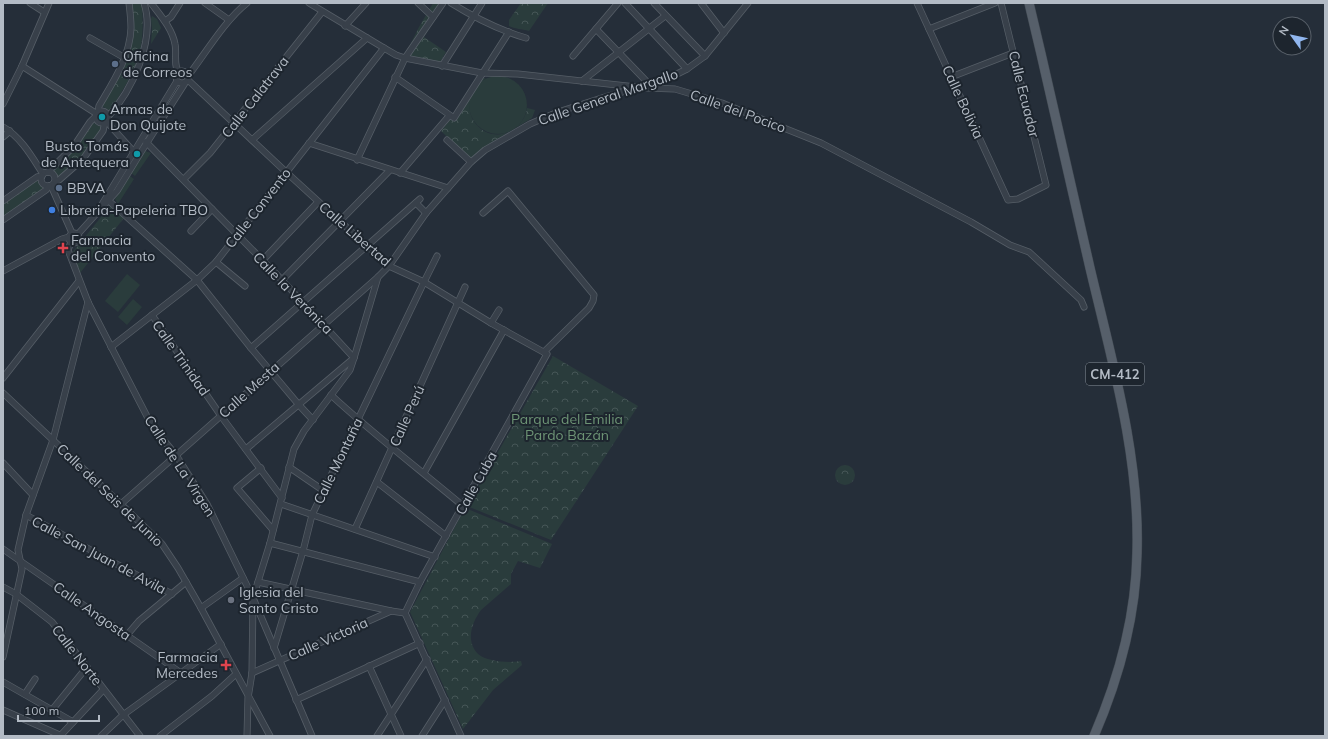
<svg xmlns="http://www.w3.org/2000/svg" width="1328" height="739" viewBox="0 0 1328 739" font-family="Mulish,sans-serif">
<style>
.green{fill:#2a3c3c}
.park{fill:url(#park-crowns)}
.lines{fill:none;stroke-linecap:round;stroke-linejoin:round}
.street-casing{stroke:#565e67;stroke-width:7}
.primary-casing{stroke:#414952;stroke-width:10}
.street{stroke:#38404a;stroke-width:5.5}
.primary{stroke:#565f6a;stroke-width:9}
.service-dot{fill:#5c6f8a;stroke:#1d252e;stroke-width:1.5}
.culture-dot{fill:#0f9aa8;stroke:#1d252e;stroke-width:1.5}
.shop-dot{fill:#3f7fe0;stroke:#1d252e;stroke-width:1.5}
.health-dot{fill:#e0444e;stroke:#1d252e;stroke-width:1.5}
.worship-dot{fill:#6b7280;stroke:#1d252e;stroke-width:1.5}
.labels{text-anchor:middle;stroke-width:4;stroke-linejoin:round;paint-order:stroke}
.shield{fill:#1d252e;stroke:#868e98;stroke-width:1}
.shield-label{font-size:13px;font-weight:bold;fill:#b3bbc5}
.poi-label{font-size:14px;fill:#b3bbc5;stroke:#1d252e;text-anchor:start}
.street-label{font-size:14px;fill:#b3bbc5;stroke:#1d252e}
.park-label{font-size:14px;fill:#6d9475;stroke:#1d252e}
</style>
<defs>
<pattern id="park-crowns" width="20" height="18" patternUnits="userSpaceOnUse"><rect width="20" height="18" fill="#2a3c3c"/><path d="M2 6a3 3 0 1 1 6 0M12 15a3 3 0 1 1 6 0" fill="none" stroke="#465657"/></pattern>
</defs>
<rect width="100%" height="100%" fill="#252e39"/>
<!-- green -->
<g class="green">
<circle cx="498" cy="105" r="29"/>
<path d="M145,151L151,153L135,176L131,173L143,153Z"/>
<path d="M130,176L134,179L118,204L115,199Z"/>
<path d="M127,274L140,285L118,312L105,301Z"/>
<path d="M133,299L142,307L127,325L118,317Z"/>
</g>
<!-- park -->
<g class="park">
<path d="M132,3H142C143,23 144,45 136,64C129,81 119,96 110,111L102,106C114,85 128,65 132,41C135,28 133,16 132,3Z"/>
<path d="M433,3H445L424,37L446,52L440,62L405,55L419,27Z"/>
<path d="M521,3H548L529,31C522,29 515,29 509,26V20Z"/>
<path d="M152,16L157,19L161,28L151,44L152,29L151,19Z"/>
<path d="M486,78C448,105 483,150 514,129C521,124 526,117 527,108L535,110L532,118L484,147L470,159L441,131L450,120L456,116L478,79Z"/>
<path d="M92,122L101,127L102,129L82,156L58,179L57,174L51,170Z"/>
<path d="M37,180L44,189L3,218V204Z"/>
<path d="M110,206L124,218L80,273L71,254Z"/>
<path d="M553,356L638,406L551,540L467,506Z"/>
<circle cx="845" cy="475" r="10"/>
<path d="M465,508L552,544L540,568L518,561L511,574V584L481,610C472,622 465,641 478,654C487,662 510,663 521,661L522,665L493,690L463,729L410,612Z"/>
</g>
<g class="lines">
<!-- street casing -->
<g class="street-casing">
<g id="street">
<path d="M30,3L44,12"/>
<path d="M151,3C160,15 172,28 175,44C177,52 173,66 179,72"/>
<path d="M205,3L229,20"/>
<path d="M309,3L384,48L396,55L405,58L482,73L518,74L636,87"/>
<path d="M418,3L433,17"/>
<path d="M451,3C475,18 499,30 526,38"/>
<path d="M625,3L687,69"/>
<path d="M654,3L705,56"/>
<path d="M701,3L724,33"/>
<path d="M917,3L1008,200L1018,199L1046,185L1001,3"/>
<path d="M165,21L171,17L180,3"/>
<path d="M345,26L366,3"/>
<path d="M596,29L650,85"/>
<path d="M929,29L995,3"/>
<path d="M90,38L125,58"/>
<path d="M573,56L618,3"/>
<path d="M22,66L97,114"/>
<path d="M442,66L482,3"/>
<circle cx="182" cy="77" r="6"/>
<path d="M188,76C205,54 225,20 247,3"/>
<path d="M395,77L454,118L509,32"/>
<path d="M951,77L1013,53"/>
<path d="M188,80L286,172L389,266L424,282L491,323L547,354L420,582L405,613"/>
<path d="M582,81L665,16"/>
<path d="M647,88L675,89L722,103L821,143L971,222L1010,245L1029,252L1081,300L1084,307"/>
<path d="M3,104L22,66L49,3"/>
<circle cx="102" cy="117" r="6"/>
<path d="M98,112L99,106C113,82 130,57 131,28C131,20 130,11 129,3"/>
<path d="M107,118C132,91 156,40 144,3"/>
<path d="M106,121L134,152"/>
<path d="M3,127C21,137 32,157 43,174"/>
<path d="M3,137L10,131"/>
<path d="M252,140L367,38"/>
<path d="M447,140L471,162"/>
<path d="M146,142L282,280L354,358L246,449"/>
<path d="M309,143L448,188"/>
<path d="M357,160L405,58L443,3"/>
<circle cx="48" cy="179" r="7"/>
<path d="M48,172L74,146L90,122L96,116"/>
<path d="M400,173L449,116"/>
<path d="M184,179L210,153L322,12"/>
<path d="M54,183L59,180L83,159L103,131L105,122"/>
<path d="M52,185V188L72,233"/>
<path d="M3,201L37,177L42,176"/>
<path d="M109,201L197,280L251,348L299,405L313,420"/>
<path d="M416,203L426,213"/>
<path d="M101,206L177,81"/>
<path d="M483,213L508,191L594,295L593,301L589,308L544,352"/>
<path d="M3,220L46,190L49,186"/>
<path d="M191,231L212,209"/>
<circle cx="74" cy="238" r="5"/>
<path d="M78,234L117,191L141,152L185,83"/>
<path d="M71,242L68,250L88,302L152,426L176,455L207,504L253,598L312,736"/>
<path d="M262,261L318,202"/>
<path d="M216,262L245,286"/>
<path d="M3,271L62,239L69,237"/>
<path d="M282,280L390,170"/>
<path d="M152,315L221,416L282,498"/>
<path d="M491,323L499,310"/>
<path d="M111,347L197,280L216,262L384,48"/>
<path d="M251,348L420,199"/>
<path d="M3,378L79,281"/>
<path d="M3,393L124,507L162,544L178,568L201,608L270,736"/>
<path d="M331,395C373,434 419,469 463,506"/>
<path d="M3,463L33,495"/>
<path d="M289,467L324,491"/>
<path d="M261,468L237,488L273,530"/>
<path d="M424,473L504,330"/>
<path d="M377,482L446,536"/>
<path d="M121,504L378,277"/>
<path d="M281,504L435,557"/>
<path d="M26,515L172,594"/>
<path d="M355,529L465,287"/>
<path d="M270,543L420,582"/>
<path d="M3,549L181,673"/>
<path d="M258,582L391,611"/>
<path d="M3,587L16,594L52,622L140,736"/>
<path d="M201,608L243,578"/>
<path d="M405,613L461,736"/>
<path d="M127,635L139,621L186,582"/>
<path d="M274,648L303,551L312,515L424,282L437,256"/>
<path d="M3,657L22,569L18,550L26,515L53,440L88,302"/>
<path d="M369,666L401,736"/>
<path d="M252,673L391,611L405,613"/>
<path d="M3,682L73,722"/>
<path d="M25,694L35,679"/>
<path d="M296,700L420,643"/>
<path d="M3,710L62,736"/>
<path d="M52,710L87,667"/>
<path d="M61,735L103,690"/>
<path d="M101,736L123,715L221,644"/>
<path d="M160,736L212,696L236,674"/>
<path d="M247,736L248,698L252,673L253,598L270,543L294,449L304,431L350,370L354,358L378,277L389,266L426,213L471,162L485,150L530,124L558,112L608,96L665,80L687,69L705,56L748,3"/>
<path d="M377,736L427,659"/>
<path d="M422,736L445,700"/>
</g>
</g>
<!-- primary casing -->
<g class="primary-casing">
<path id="primary" d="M1029,3C1050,91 1070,179 1090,268C1112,361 1140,457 1137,553C1136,617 1119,678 1094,736"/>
</g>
<!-- street -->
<use href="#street" class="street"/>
<!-- primary -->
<use href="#primary" class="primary"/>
</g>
<!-- markers -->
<g class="service-dot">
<circle cx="115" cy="64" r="4"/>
<circle cx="59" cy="188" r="4"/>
</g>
<g class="culture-dot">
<circle cx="102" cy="117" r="4"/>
<circle cx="137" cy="154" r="4"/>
</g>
<circle class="shop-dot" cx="52" cy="210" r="4"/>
<g class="health-dot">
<path d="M61 242h4v4h4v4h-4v4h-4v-4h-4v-4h4z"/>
<path d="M224 659h4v4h4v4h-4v4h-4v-4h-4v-4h4z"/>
</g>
<circle class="worship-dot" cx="231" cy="600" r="4"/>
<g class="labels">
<!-- shield labels -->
<rect class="shield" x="1086" y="363" width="58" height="22" rx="3"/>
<g class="shield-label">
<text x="1115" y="379">CM-412</text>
</g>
<!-- poi labels -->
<g class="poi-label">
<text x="123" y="61">Oficina<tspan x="123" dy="16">de Correos</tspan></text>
<text x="110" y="114">Armas de<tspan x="110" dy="16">Don Quijote</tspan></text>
<text x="129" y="151" text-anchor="end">Busto Tomás<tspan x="129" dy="16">de Antequera</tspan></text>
<text x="67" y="193">BBVA</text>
<text x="60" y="215">Libreria-Papeleria TBO</text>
<text x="71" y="245">Farmacia<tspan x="71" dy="16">del Convento</tspan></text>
<text x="239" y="597">Iglesia del<tspan x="239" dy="16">Santo Cristo</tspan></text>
<text x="218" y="662" text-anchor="end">Farmacia<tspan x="218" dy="16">Mercedes</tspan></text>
</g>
<!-- street labels -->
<g class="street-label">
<text transform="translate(1024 94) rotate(76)" y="5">Calle Ecuador</text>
<text transform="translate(255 97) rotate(-52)" y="5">Calle Calatrava</text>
<text transform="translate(608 97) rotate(-19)" y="5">Calle General Margallo</text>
<text transform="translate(963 102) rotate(65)" y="5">Calle Bolivia</text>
<text transform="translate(738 111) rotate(20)" y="5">Calle del Pocico</text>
<text transform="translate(258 208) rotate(-52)" y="5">Calle Convento</text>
<text transform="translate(355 234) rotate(41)" y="5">Calle Libertad</text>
<text transform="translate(293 293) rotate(46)" y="5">Calle la Verónica</text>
<text transform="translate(181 358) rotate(55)" y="5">Calle Trinidad</text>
<text transform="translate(249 390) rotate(-42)" y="5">Calle Mesta</text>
<text transform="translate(407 416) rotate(-66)" y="5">Calle Perú</text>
<text transform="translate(338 461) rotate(-64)" y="5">Calle Montaña</text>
<text transform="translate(180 466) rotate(57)" y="5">Calle de La Virgen</text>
<text transform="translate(476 483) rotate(-61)" y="5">Calle Cuba</text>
<text transform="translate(110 495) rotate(44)" y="5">Calle del Seis de Junio</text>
<text transform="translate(99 555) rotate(28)" y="5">Calle San Juan de Avila</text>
<text transform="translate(92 611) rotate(35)" y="5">Calle Angosta</text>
<text transform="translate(328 639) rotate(-24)" y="5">Calle Victoria</text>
<text transform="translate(77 655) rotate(52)" y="5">Calle Norte</text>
</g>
<!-- park labels -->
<g class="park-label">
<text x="567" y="424">Parque del Emilia<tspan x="567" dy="16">Pardo Bazán</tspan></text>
</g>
</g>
<!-- border -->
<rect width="1328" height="739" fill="none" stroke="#b3bbc5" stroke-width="8"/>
<!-- north arrow -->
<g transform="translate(1292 36) rotate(303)"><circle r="19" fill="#1d252e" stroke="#59616a"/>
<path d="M0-3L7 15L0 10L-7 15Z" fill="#90b6ee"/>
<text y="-6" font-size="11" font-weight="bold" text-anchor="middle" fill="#b3bbc5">N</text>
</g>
<!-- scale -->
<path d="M18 715v6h81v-6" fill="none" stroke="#b3bbc5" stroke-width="2"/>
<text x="24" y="715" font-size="12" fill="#b3bbc5" stroke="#1d252e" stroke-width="3" paint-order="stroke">100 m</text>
</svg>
